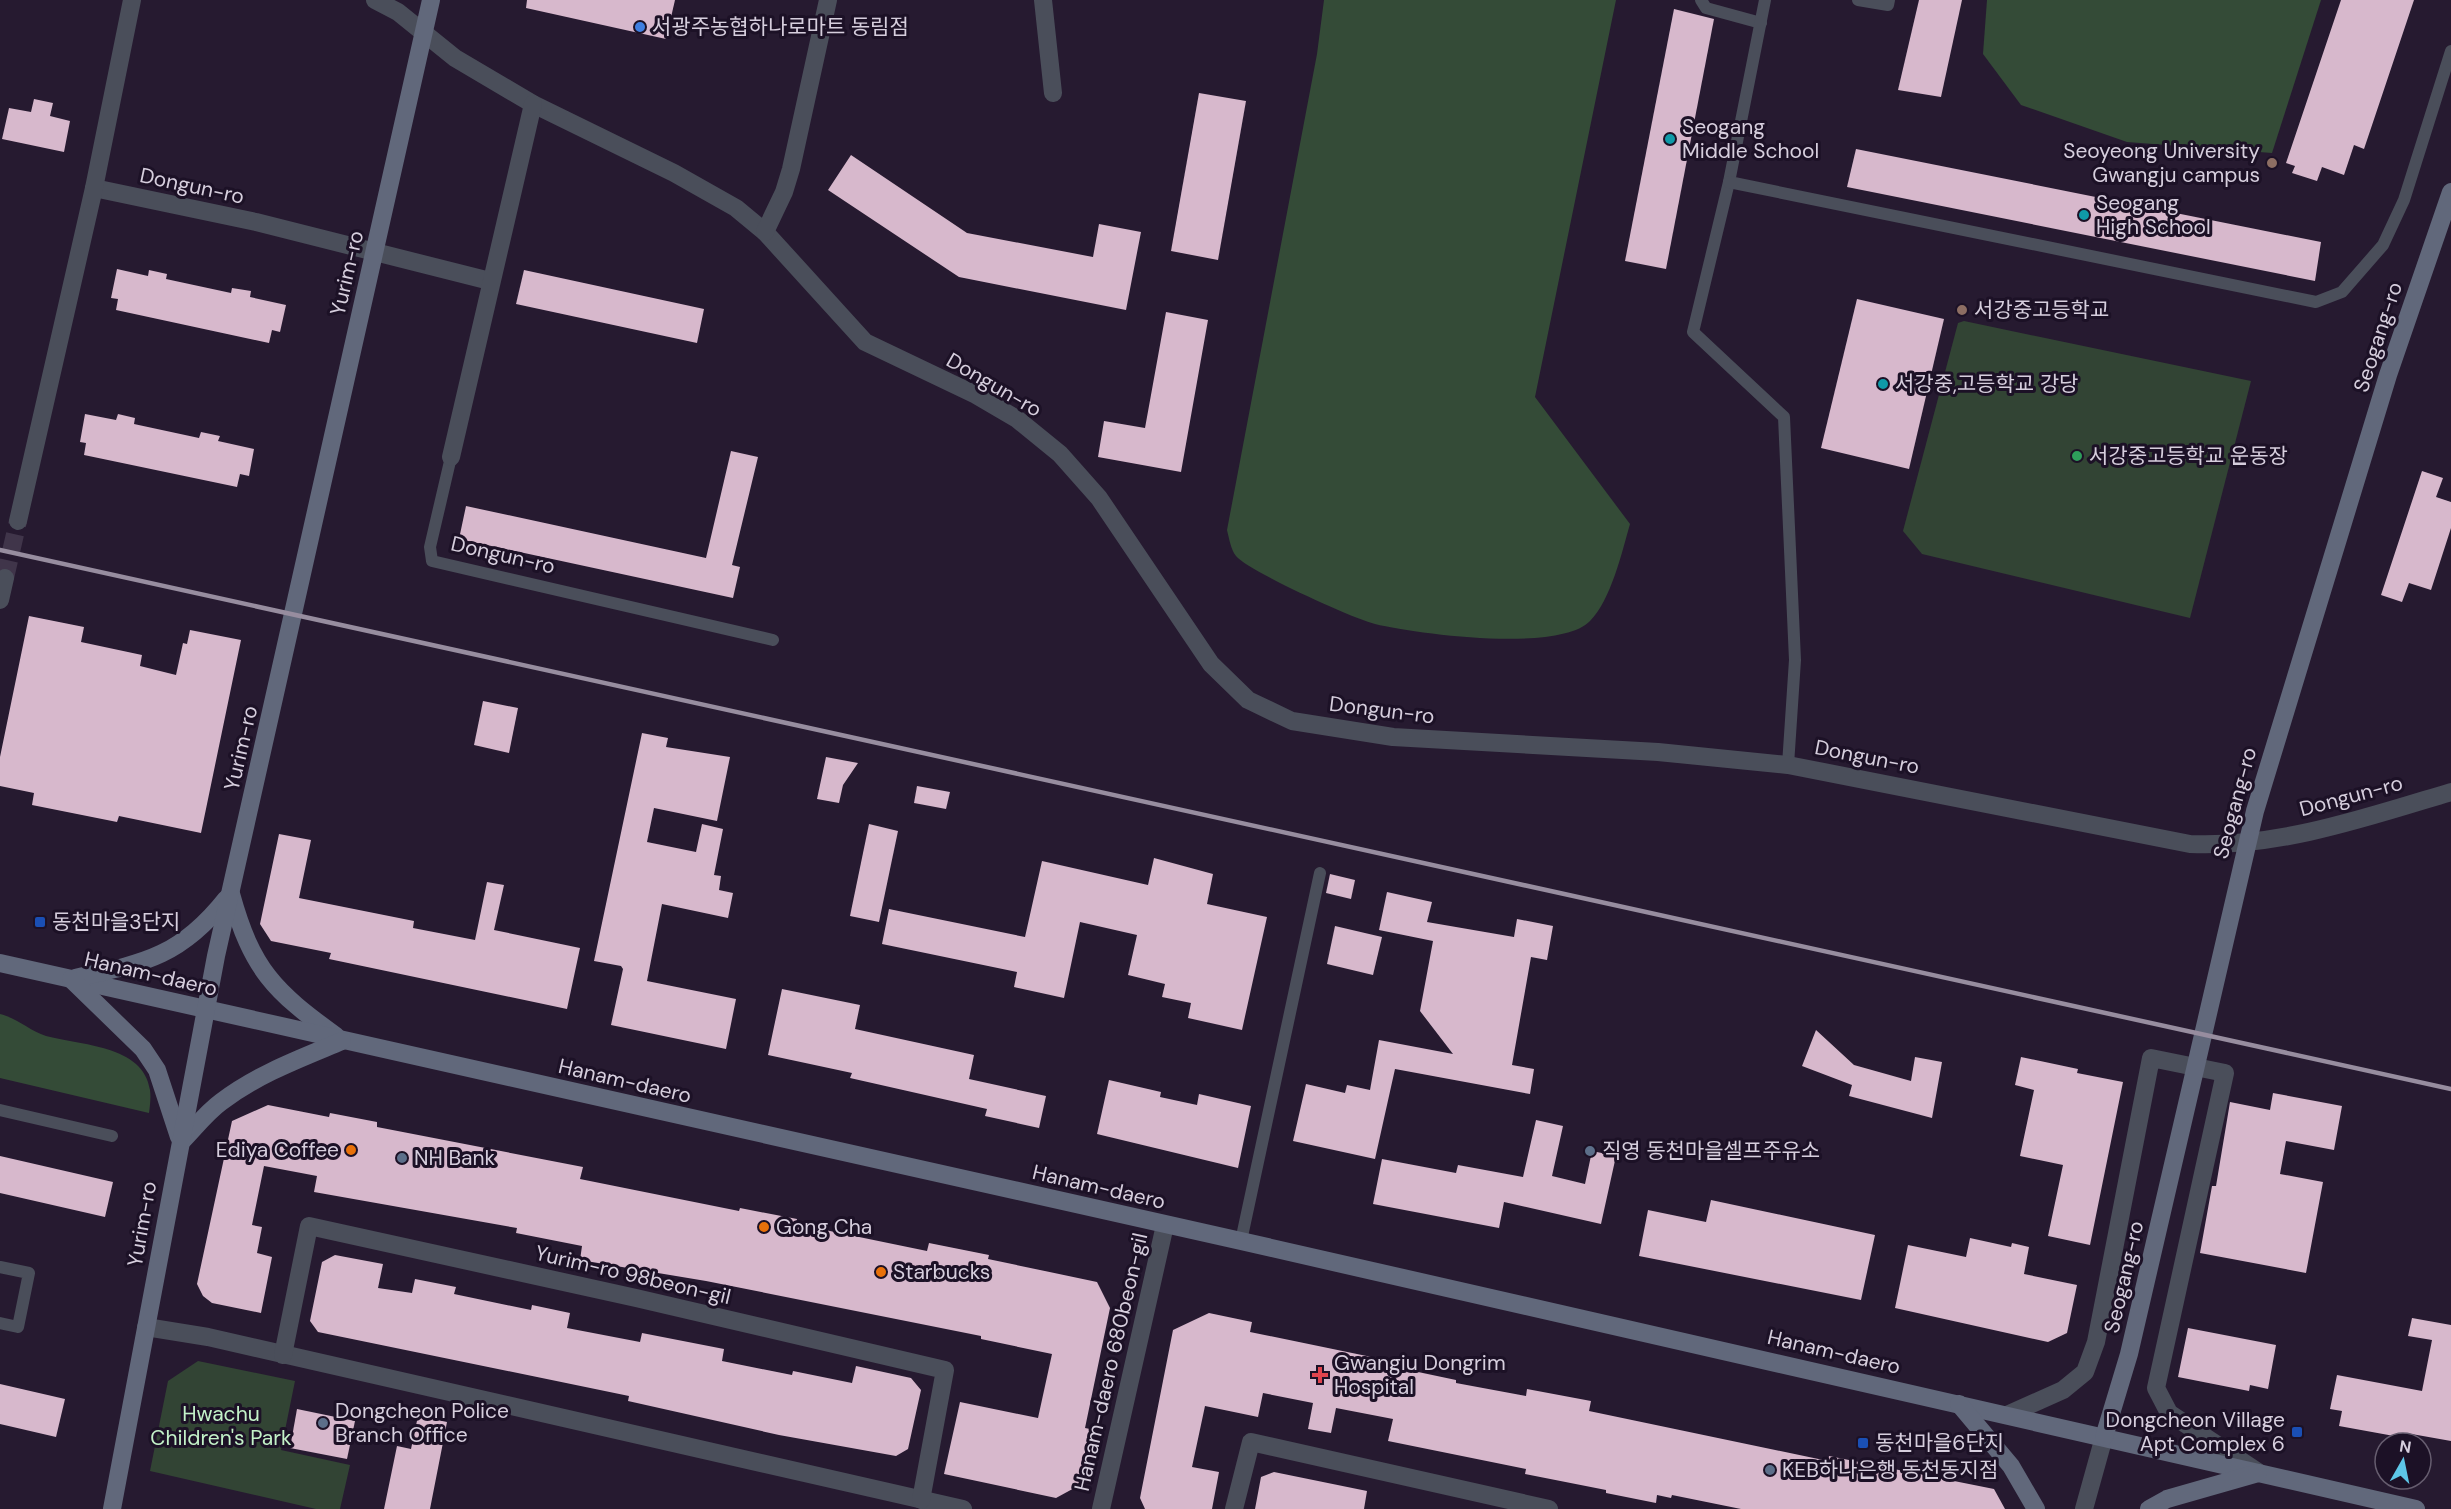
<svg xmlns="http://www.w3.org/2000/svg" width="2451" height="1509" viewBox="0 0 2451 1509" font-family="'DM Sans','Noto Sans KR',sans-serif">
<style>
.green{fill:#324434}
.forest{fill:#344b37}
.building{fill:#d7b8cc}
.lines{fill:none;stroke-linecap:round;stroke-linejoin:round}
.street-tunnel{stroke:#40354a;stroke-width:18;stroke-dasharray:18 9;stroke-linecap:butt}
.lane{stroke:#4a4e5a;stroke-width:12}
.street{stroke:#4a4e5a;stroke-width:18}
.secondary{stroke:#61687b;stroke-width:18}
.rail{stroke:#978d9f;stroke-width:4.5}
.shop-dot{fill:#3f7fe0;stroke:#1c1126;stroke-width:2}
.culture-dot{fill:#0f9aa8;stroke:#1c1126;stroke-width:2}
.education-dot{fill:#8d6e63;stroke:#1c1126;stroke-width:2}
.leisure-dot{fill:#2e9e5b;stroke:#1c1126;stroke-width:2}
.transit-dot{fill:#1a4fb4;stroke:#1c1126;stroke-width:2}
.food-dot{fill:#e8710a;stroke:#1c1126;stroke-width:2}
.service-dot{fill:#5c6f8a;stroke:#1c1126;stroke-width:2}
.health-dot{fill:#e0444e;stroke:#1c1126;stroke-width:2}
.labels{text-anchor:middle;stroke-width:6;stroke-linejoin:round;paint-order:stroke}
.poi-label{font-size:21px;fill:#d6cedd;stroke:#1c1126;text-anchor:start}
.street-label{font-size:21px;fill:#d6cedd;stroke:#1c1126}
.park-label{font-size:21px;fill:#c3f2c8;stroke:#1c1126}
</style>
<rect width="100%" height="100%" fill="#261a30"/>
<!-- green -->
<g class="green">
<path d="M1964,321L2251,381L2190,618L1922,554L1903,531L1958,323Z"/>
<path d="M198,1361L295,1381L281,1450L350,1465L340,1509H316L150,1471L168,1381Z"/>
</g>
<!-- forest -->
<g class="forest">
<path d="M1324,0H1616L1535,397L1630,524C1622,552 1611,600 1590,621C1559,653 1417,634 1375,624C1354,619 1248,571 1236,556C1231,550 1229,538 1227,530L1317,54Z"/>
<path d="M1987,0H2321L2272,153L2127,142L2021,105L1983,54Z"/>
<path d="M0,1014C17,1018 30,1031 46,1036C79,1045 144,1045 150,1090C151,1097 150,1106 149,1113L0,1078Z"/>
</g>
<!-- building -->
<g class="building">
<path d="M527,0H675L666,39L526,8Z"/>
<path d="M1919,0H1962L1941,97L1898,90Z"/>
<path d="M2341,0H2414L2364,149L2354,145L2344,175L2322,167L2317,181L2292,173L2295,166L2286,163Z"/>
<path d="M1674,9L1714,19L1666,269L1625,261Z"/>
<path d="M1199,93L1246,101L1218,260L1171,251Z"/>
<path d="M34,99L53,103L50,116L70,121L64,152L2,139L9,108L31,112Z"/>
<path d="M1856,149L2321,242L2315,281L1847,187Z"/>
<path d="M851,155L967,233L1093,257L1099,224L1141,232L1126,310L959,277L828,190Z"/>
<path d="M117,269L148,276L149,270L167,274L166,279L231,293L232,288L251,291L250,297L286,305L280,332L272,330L269,343L116,310L118,299L111,298Z"/>
<path d="M524,270L704,309L697,343L516,304Z"/>
<path d="M1857,299L1944,319L1909,469L1821,448Z"/>
<path d="M1166,312L1208,320L1181,472L1098,457L1104,421L1145,428Z"/>
<path d="M85,414L116,420L118,414L135,418L134,424L199,438L201,432L220,436L218,441L254,449L249,476L240,474L237,487L84,455L86,443L80,442Z"/>
<path d="M731,451L758,457L732,565L740,567L733,598L459,539L466,506L706,558Z"/>
<path d="M2422,471L2443,478L2436,497L2451,502V528L2431,590L2409,583L2402,602L2381,595Z"/>
<path d="M29,616L84,627L81,642L142,655L140,666L176,675L183,643L187,644L190,630L241,640L201,833L119,816L117,822L32,805L34,793L0,786V757Z"/>
<path d="M483,701L518,708L509,753L474,745Z"/>
<path d="M642,733L668,738L666,747L730,757L717,821L654,808L647,842L696,852L702,824L723,829L714,875L721,876L719,890L733,893L728,918L662,904L647,981L736,999L726,1049L611,1025L623,969L621,966L594,961Z"/>
<path d="M826,757L858,763L843,785L839,803L817,799Z"/>
<path d="M917,786L950,792L946,809L914,803Z"/>
<path d="M869,824L898,831L879,922L850,916Z"/>
<path d="M279,834L311,840L299,898L414,921L413,928L475,940L487,882L504,885L494,930L580,948L567,1009L329,959L331,953L271,941L260,924Z"/>
<path d="M1154,858L1213,874L1207,904L1267,917L1242,1030L1188,1018L1191,1003L1162,997L1165,984L1128,975L1137,935L1080,922L1064,998L1014,987L1017,972L882,944L889,909L1025,937L1042,861L1148,885Z"/>
<path d="M1330,874L1355,880L1351,899L1326,893Z"/>
<path d="M1387,892L1432,902L1427,922L1514,937L1517,919L1553,926L1547,960L1531,957L1512,1065L1534,1069L1530,1094L1395,1069L1375,1159L1293,1141L1306,1084L1345,1093L1347,1085L1370,1090L1379,1040L1453,1054L1420,1011L1433,941L1379,930Z"/>
<path d="M1335,926L1382,937L1373,975L1327,964Z"/>
<path d="M782,989L860,1005L855,1029L974,1055L969,1079L1046,1096L1039,1128L985,1116L987,1109L850,1078L852,1073L768,1055Z"/>
<path d="M1816,1030L1854,1065L1911,1081L1915,1057L1942,1062L1932,1118L1849,1096L1852,1085L1802,1066Z"/>
<path d="M2021,1057L2078,1069L2077,1073L2123,1082L2090,1245L2048,1236L2063,1165L2020,1156L2034,1090L2015,1085Z"/>
<path d="M1109,1080L1161,1092L1160,1097L1197,1105L1199,1094L1251,1106L1238,1168L1097,1134Z"/>
<path d="M2273,1093L2342,1106L2334,1150L2286,1141L2280,1174L2323,1182L2306,1273L2200,1253L2212,1186H2216L2230,1102L2270,1110Z"/>
<path d="M268,1105L329,1117L330,1113L377,1122V1127L583,1167L580,1179L739,1211L740,1208L797,1219L796,1224L927,1251L929,1243L989,1255L988,1259L1097,1282L1110,1308L1085,1428L1090,1429L1078,1486L1056,1498L944,1474L960,1402L1038,1418L1052,1354L981,1339V1336L706,1281L580,1260L582,1246L516,1233L517,1228L314,1192L317,1176L264,1166L252,1225L262,1227L257,1253L272,1257L261,1313L212,1303L203,1296L197,1284L232,1121Z"/>
<path d="M1536,1120L1563,1126L1552,1176L1585,1184L1592,1151L1616,1156L1601,1224L1504,1202L1499,1228L1373,1204L1382,1159L1456,1173L1458,1165L1523,1177Z"/>
<path d="M0,1156L113,1182L105,1217L0,1193Z"/>
<path d="M1711,1200L1875,1235L1861,1300L1639,1256L1648,1210L1706,1222Z"/>
<path d="M1970,1238L2011,1247L2012,1243L2029,1247L2024,1274L2077,1285L2067,1333L2048,1342L1895,1308L1908,1245L1966,1257Z"/>
<path d="M335,1255L383,1264L378,1288L412,1293L415,1279L456,1287L454,1294L531,1310L532,1305L570,1313L567,1328L640,1342L642,1333L724,1349L722,1361L792,1375L793,1371L852,1383L856,1366L911,1378L921,1390L908,1449L896,1456L779,1435L628,1401L629,1396L318,1332L310,1321L322,1262Z"/>
<path d="M1209,1313L1252,1322L1250,1332L1386,1360L1385,1365L1456,1380V1383L1526,1396L1527,1389L1591,1401L1589,1411L1828,1461L1829,1456L1994,1489L2005,1509H1741L1672,1495L1671,1498L1657,1495L1656,1503L1606,1493V1490L1525,1474L1526,1469L1388,1441L1393,1419L1336,1408L1331,1433L1308,1429L1313,1403L1263,1393L1258,1417L1205,1406L1192,1467L1219,1472L1212,1509H1145L1140,1498L1173,1330Z"/>
<path d="M2412,1318L2451,1325V1441L2406,1433L2405,1438L2339,1426L2342,1411L2330,1409L2337,1375L2422,1391L2432,1340L2408,1336Z"/>
<path d="M2188,1328L2276,1345L2268,1389L2250,1385L2249,1391L2178,1377Z"/>
<path d="M0,1384L65,1399L56,1437L0,1424Z"/>
<path d="M297,1409L355,1421L347,1459L290,1448Z"/>
<path d="M418,1416L447,1422L430,1509H384L397,1446L411,1449Z"/>
<path d="M1274,1472L1367,1491L1364,1509H1255L1261,1477Z"/>
</g>
<g class="lines">
<!-- street-tunnel -->
<path class="street-tunnel" d="M5,578L18,521"/>
<!-- lane -->
<g class="lane">
<path d="M1701,0L1706,8L1761,23"/>
<path d="M1765,0L1729,182L1693,332L1784,417L1795,660L1788,765"/>
<path d="M1858,0L1888,5L1889,0"/>
<path d="M1729,182L2316,302L2342,292L2383,245L2404,200L2451,51"/>
<path d="M451,457L430,547L432,561L773,640"/>
<path d="M0,1110L112,1136"/>
<path d="M1241,1241L1320,873"/>
<path d="M0,1267L29,1273L18,1327L0,1323"/>
</g>
<!-- street -->
<g class="street">
<path d="M375,0L398,12L455,58L533,104L674,173L736,208L765,232L865,342L976,395L1017,419L1060,454L1099,498L1211,664L1248,700L1292,721L1393,737L1658,752L1788,765L2190,844C2278,848 2368,817 2451,792"/>
<path d="M1043,0L1053,93"/>
<path d="M94,188L256,222L490,281"/>
<path d="M765,232L784,192L791,169L828,0"/>
<path d="M451,457L533,104"/>
<path d="M18,521L94,188L132,0"/>
<path d="M0,600L5,578"/>
<path d="M146,1327L208,1337L963,1509"/>
<path d="M283,1355L309,1226L636,1298L945,1370L921,1500"/>
<path d="M2007,1415L2063,1390L2085,1372L2096,1342L2151,1058L2225,1073L2156,1388L2169,1413L2258,1472"/>
<path d="M1101,1509L1165,1225"/>
<path d="M1234,1509L1251,1442L1549,1509"/>
<path d="M2084,1509L2104,1437"/>
</g>
<!-- secondary -->
<g class="secondary">
<path d="M231,894C252,970 274,991 336,1036"/>
<path d="M0,963L1241,1241L2416,1509"/>
<path d="M75,978C144,963 180,957 226,899"/>
<path d="M71,979L143,1049L157,1070L179,1137"/>
<path d="M181,1142C194,1129 206,1113 221,1102C258,1074 299,1059 342,1041"/>
<path d="M1959,1404L2011,1466L2036,1509"/>
<path d="M2104,1437L2129,1354L2255,811L2388,375L2451,192"/>
<path d="M112,1509L216,956L431,0"/>
<path d="M2149,1509L2167,1499L2258,1473"/>
</g>
<!-- rail -->
<path class="rail" d="M0,550L2451,1089"/>
</g>
<!-- markers -->
<circle class="shop-dot" cx="640" cy="27" r="6"/>
<g class="culture-dot">
<circle cx="1670" cy="139" r="6"/>
<circle cx="2084" cy="215" r="6"/>
<circle cx="1883" cy="384" r="6"/>
</g>
<g class="education-dot">
<circle cx="2272" cy="163" r="6"/>
<circle cx="1962" cy="310" r="6"/>
</g>
<circle class="leisure-dot" cx="2077" cy="456" r="6"/>
<g class="transit-dot">
<rect x="34" y="916" width="12" height="12" rx="3"/>
<rect x="2291" y="1426" width="12" height="12" rx="3"/>
<rect x="1857" y="1437" width="12" height="12" rx="3"/>
</g>
<g class="food-dot">
<circle cx="351" cy="1150" r="6"/>
<circle cx="764" cy="1227" r="6"/>
<circle cx="881" cy="1272" r="6"/>
</g>
<g class="service-dot">
<circle cx="1590" cy="1151" r="6"/>
<circle cx="402" cy="1158" r="6"/>
<circle cx="323" cy="1423" r="6"/>
<circle cx="1770" cy="1470" r="6"/>
</g>
<path class="health-dot" d="M1317 1366h6v6h6v6h-6v6h-6v-6h-6v-6h6z"/>
<g class="labels">
<!-- poi labels -->
<g class="poi-label">
<text x="652" y="34">서광주농협하나로마트 동림점</text>
<text x="1682" y="134">Seogang<tspan x="1682" dy="24">Middle School</tspan></text>
<text x="2260" y="158" text-anchor="end">Seoyeong University<tspan x="2260" dy="24">Gwangju campus</tspan></text>
<text x="2096" y="210">Seogang<tspan x="2096" dy="24">High School</tspan></text>
<text x="1974" y="317">서강중고등학교</text>
<text x="1895" y="391">서강중,고등학교 강당</text>
<text x="2089" y="463">서강중고등학교 운동장</text>
<text x="52" y="929">동천마을3단지</text>
<text x="339" y="1157" text-anchor="end">Ediya Coffee</text>
<text x="1602" y="1158">직영 동천마을셀프주유소</text>
<text x="414" y="1165">NH Bank</text>
<text x="776" y="1234">Gong Cha</text>
<text x="893" y="1279">Starbucks</text>
<text x="1334" y="1370">Gwangiu Dongrim<tspan x="1334" dy="24">Hospital</tspan></text>
<text x="335" y="1418">Dongcheon Police<tspan x="335" dy="24">Branch Office</tspan></text>
<text x="2285" y="1427" text-anchor="end">Dongcheon Village<tspan x="2285" dy="24">Apt Complex 6</tspan></text>
<text x="1875" y="1450">동천마을6단지</text>
<text x="1782" y="1477">KEB하나은행 동천동지점</text>
</g>
<!-- street labels -->
<g class="street-label">
<text transform="translate(192 186) rotate(12)" y="7">Dongun-ro</text>
<text transform="translate(347 273) rotate(-77)" y="7">Yurim-ro</text>
<text transform="translate(2378 337) rotate(-72)" y="7">Seogang-ro</text>
<text transform="translate(994 385) rotate(30)" y="7">Dongun-ro</text>
<text transform="translate(503 555) rotate(13)" y="7">Dongun-ro</text>
<text transform="translate(1382 710) rotate(7)" y="7">Dongun-ro</text>
<text transform="translate(241 748) rotate(-77)" y="7">Yurim-ro</text>
<text transform="translate(1867 757) rotate(11)" y="7">Dongun-ro</text>
<text transform="translate(2351 796) rotate(-15)" y="7">Dongun-ro</text>
<text transform="translate(2235 803) rotate(-75)" y="7">Seogang-ro</text>
<text transform="translate(151 974) rotate(13)" y="7">Hanam-daero</text>
<text transform="translate(625 1081) rotate(13)" y="7">Hanam-daero</text>
<text transform="translate(1099 1187) rotate(13)" y="7">Hanam-daero</text>
<text transform="translate(142 1224) rotate(-80)" y="7">Yurim-ro</text>
<text transform="translate(633 1275) rotate(13)" y="7">Yurim-ro 98beon-gil</text>
<text transform="translate(2124 1277) rotate(-77)" y="7">Seogang-ro</text>
<text transform="translate(1834 1352) rotate(13)" y="7">Hanam-daero</text>
<text transform="translate(1111 1362) rotate(-77)" y="7">Hanam-daero 680beon-gil</text>
</g>
<!-- park labels -->
<g class="park-label">
<text x="221" y="1421">Hwachu<tspan x="221" dy="24">Children's Park</tspan></text>
</g>
</g>
<!-- north arrow -->
<g transform="translate(2403 1461) rotate(9)"><circle r="28" fill="#1c1126" stroke="#665d6f" stroke-width="1.5"/>
<path d="M0-4.5L10 22L0 15L-10 22Z" fill="#5dc7e8"/>
<text y="-9" font-size="16" font-weight="bold" text-anchor="middle" fill="#d6cedd">N</text>
</g>
</svg>
